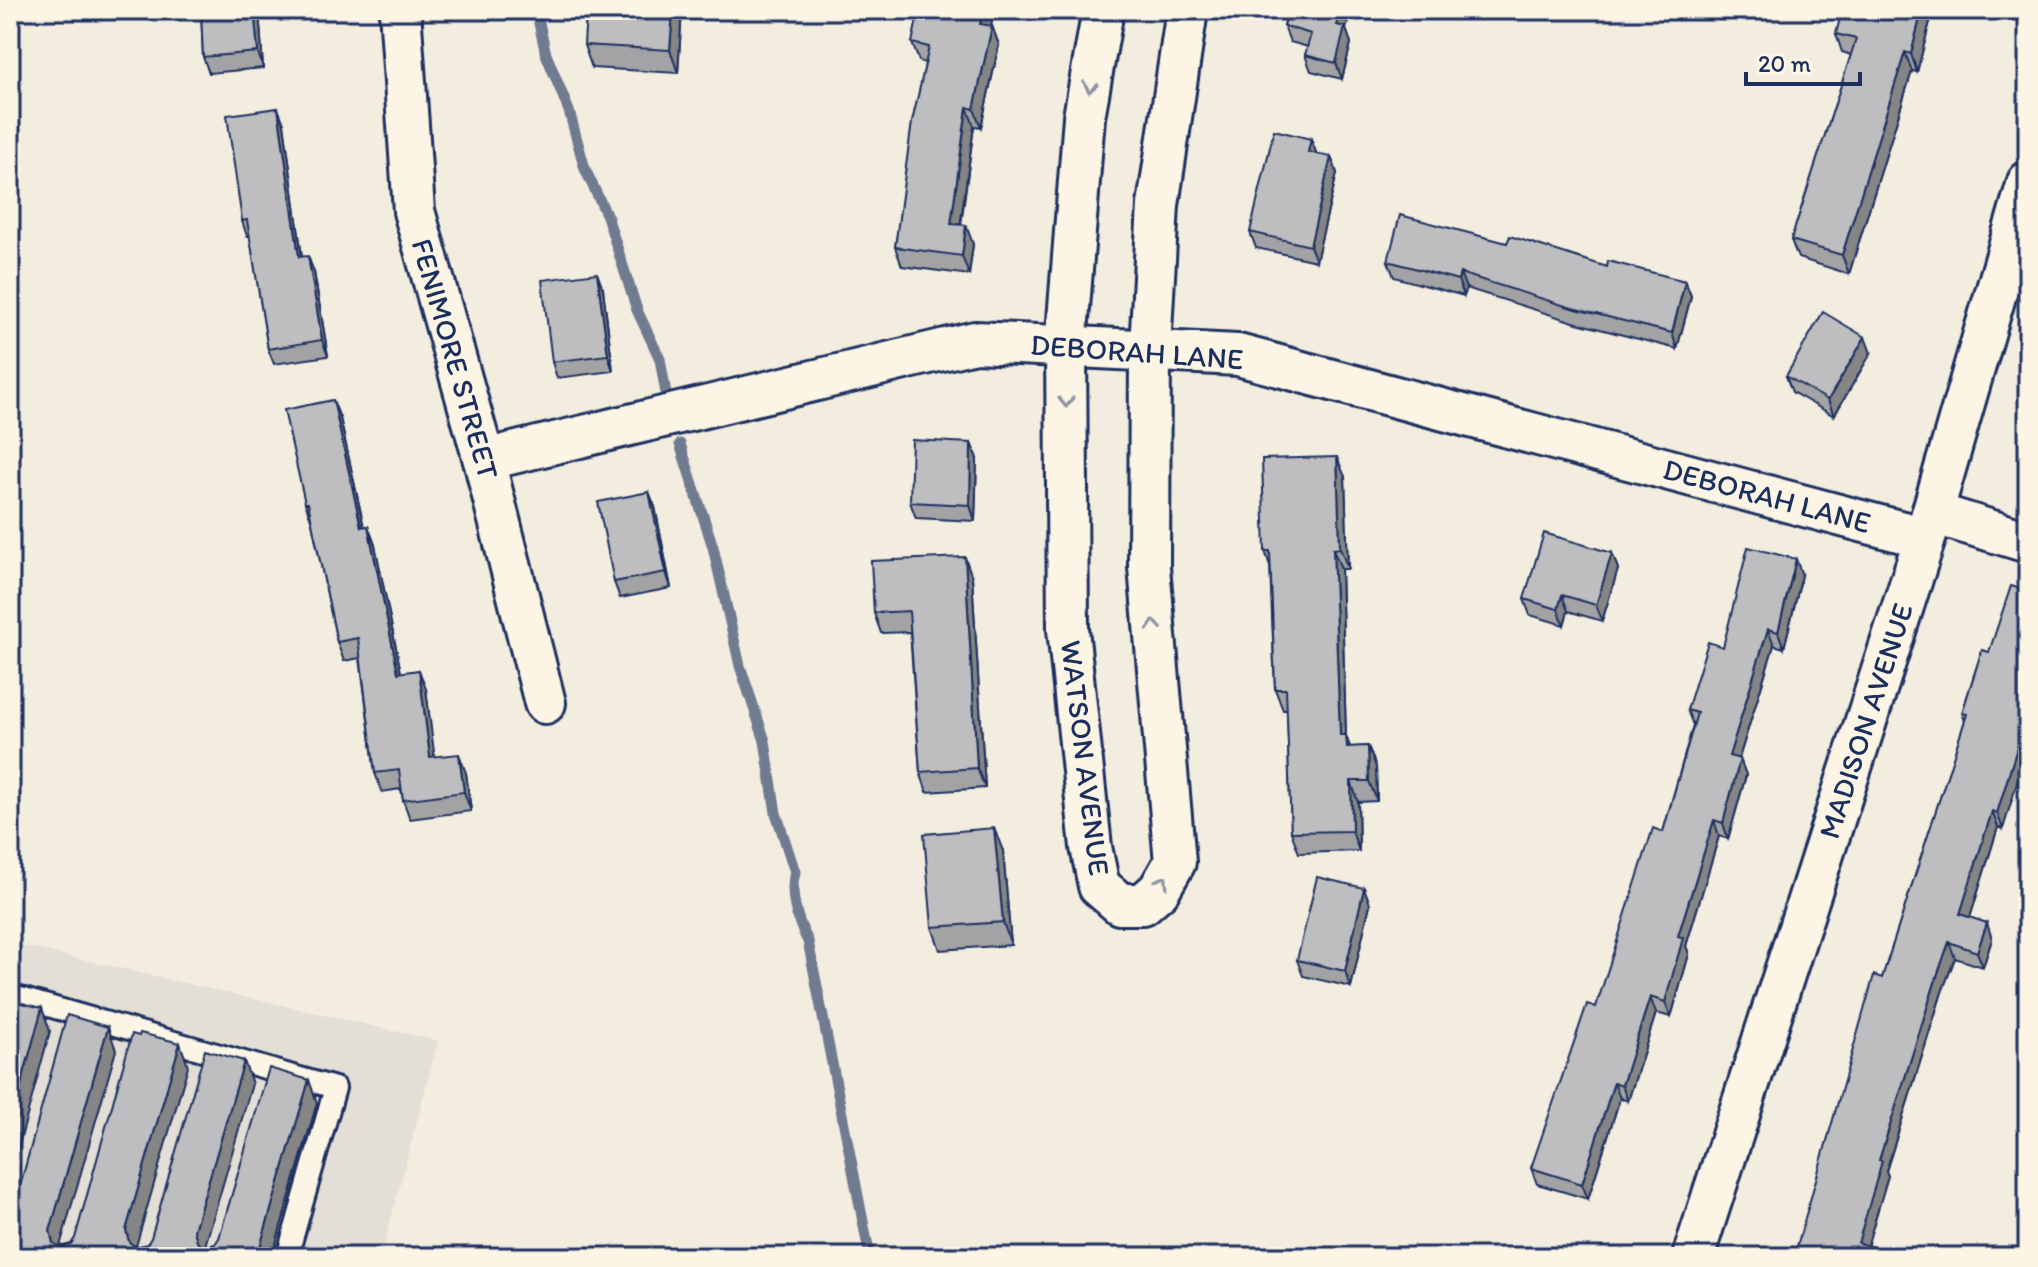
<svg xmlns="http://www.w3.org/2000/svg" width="2038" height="1267" viewBox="0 0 2038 1267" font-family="Itim,sans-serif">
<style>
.built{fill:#e3dfd6}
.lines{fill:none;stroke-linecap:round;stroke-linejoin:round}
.stream{stroke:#707a91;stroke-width:11}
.lane-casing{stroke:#1b2f5e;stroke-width:26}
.street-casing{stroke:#1b2f5e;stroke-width:46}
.lane{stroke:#fcf5e5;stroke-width:20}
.street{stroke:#fcf5e5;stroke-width:40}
.wall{fill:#a3a3a5;stroke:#1b2f5e;stroke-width:2}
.shaded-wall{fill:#858586;stroke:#1b2f5e;stroke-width:2}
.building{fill:#bebec0;stroke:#1b2f5e;stroke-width:2}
.oneway{stroke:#8c92a2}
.labels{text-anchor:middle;stroke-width:6;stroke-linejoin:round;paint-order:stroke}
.street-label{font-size:30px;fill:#1b2f5e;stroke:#fcf5e5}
</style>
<rect width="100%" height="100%" fill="#f3ede0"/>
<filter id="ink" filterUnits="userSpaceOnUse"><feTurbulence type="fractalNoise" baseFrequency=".0125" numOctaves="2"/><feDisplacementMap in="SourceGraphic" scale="16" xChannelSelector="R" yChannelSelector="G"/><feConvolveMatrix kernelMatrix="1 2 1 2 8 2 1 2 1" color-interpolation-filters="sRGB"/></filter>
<g filter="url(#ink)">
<!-- built -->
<path class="built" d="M10,943L438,1041L381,1257H10Z"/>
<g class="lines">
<!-- stream -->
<g class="stream">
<path d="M536,10L546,54L569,111L585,169L607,216L637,310L660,359L668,405"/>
<path d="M680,444L713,547L740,666L765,741L776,813L795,872C789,894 797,921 808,941L870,1257"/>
</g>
<!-- lane casing -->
<g class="lane-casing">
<path id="lane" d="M10,995L335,1088L287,1257"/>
</g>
<!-- street casing -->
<g class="street-casing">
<g id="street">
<path d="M400,10L414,211L484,460L545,703"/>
<path d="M1103,10L1084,117L1066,346L1068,629L1091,847L1099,886L1120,904H1143L1159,890L1175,862L1149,567L1150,349L1158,205L1187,10"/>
<path d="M484,460L975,342L1238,355L1925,538"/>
<path d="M1933,513L2028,542"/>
<path d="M1693,1257L1925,538L2028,182"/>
</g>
</g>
<!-- lane -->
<use href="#lane" class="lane"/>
<!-- street -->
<use href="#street" class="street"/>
</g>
<!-- wall -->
<g class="wall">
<path d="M201,10H259L263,68L209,73L203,57Z"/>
<path d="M682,10L678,73L592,68L584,45Z"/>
<path d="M1288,10H1351L1346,29L1351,43L1342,79L1311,71L1305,55L1308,47L1290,42L1284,26Z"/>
<path d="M1933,10L1917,72L1912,71L1849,274L1798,258L1791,240L1851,55L1842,52L1836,34Z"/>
<path d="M991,26H992L999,45L981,127L974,126L961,225L973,244L969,275L902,266L895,247L925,63L919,61L912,43Z"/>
<path d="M284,124L302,257L314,272L328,356L274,364L268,349L250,236H247L242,221Z"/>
<path d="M1311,139L1316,154L1331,157L1337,173L1316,261L1256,248L1250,232Z"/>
<path d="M1507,243L1607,267L1685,281L1691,296L1677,349L1577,323L1466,288L1464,296L1394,277L1388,261Z"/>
<path d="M603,289L613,371L557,378L552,362Z"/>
<path d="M10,292L15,324L10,325Z"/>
<path d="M1871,353L1834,416L1792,392L1786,376Z"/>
<path d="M340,418L364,527L368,526L375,545L401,673L426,689L434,757L466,773L471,811L410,819L403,800L401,789L382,792L375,773L360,658L344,661L337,642L312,522L305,503Z"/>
<path d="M971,443L977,459L975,521L916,518L910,502Z"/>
<path d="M1345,477L1348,569H1341L1346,736L1350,747L1368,746L1376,767L1377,801L1358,802L1359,851L1299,853L1291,832L1287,710H1283L1275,689L1270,566L1265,551Z"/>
<path d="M649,492L655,507L671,588L620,598L614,582Z"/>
<path d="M10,514L13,515L19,531L10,533Z"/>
<path d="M1612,553L1618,569L1602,621L1568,611L1564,625L1530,615L1524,599Z"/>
<path d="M1802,575L1784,648L1774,645L1739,758L1740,759L1746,775L1728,839L1719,836L1686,946L1689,954L1671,1017L1656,1013L1628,1101L1620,1098L1588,1199L1537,1184L1531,1168L1596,1007L1663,832L1693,725L1687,710L1723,647Z"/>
<path d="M972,577L985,788L927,792L920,772L910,632L881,633L874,613Z"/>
<path d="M1982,650L2003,829L1998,827L1970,918L1992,939L1983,967L1955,958L1942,992L1886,1171L1888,1176L1794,1257L1882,978L1965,721L1962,713Z"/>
<path d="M1003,851L1011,945L940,950L932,927Z"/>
<path d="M1364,888L1370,904L1351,987L1303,976L1297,960Z"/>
</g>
<!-- shaded-wall -->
<g class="shaded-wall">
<path d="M254,10H259L263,68L258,52Z"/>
<path d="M673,10H682L678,73L670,50Z"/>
<path d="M983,10H995L987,42L980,24Z"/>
<path d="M1341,10H1351L1346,29L1351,43L1342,79L1336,63L1337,25Z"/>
<path d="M1922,10H1933L1917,72L1911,54Z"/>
<path d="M992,26L999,45L981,127L974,109Z"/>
<path d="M1905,52L1912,71L1849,274L1842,255Z"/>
<path d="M967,107L974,126L958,242L951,224Z"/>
<path d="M278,108L284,124L304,273L299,257Z"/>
<path d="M1311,139L1317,155L1308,152Z"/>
<path d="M1331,157L1337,173L1316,261L1310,246Z"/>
<path d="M966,225L973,244L969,275L962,256Z"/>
<path d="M308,256L314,272L328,356L322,340Z"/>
<path d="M597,273L603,289L613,371L608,355Z"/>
<path d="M1460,273L1466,288L1464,296L1458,280Z"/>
<path d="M1685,281L1691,296L1677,349L1672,333Z"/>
<path d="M10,292L15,324L10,309Z"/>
<path d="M1865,337L1871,353L1834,416L1828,400Z"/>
<path d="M333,400L340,418L368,546L361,527Z"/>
<path d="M971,443L977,459L975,521L970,505Z"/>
<path d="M1337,457L1345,477L1348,569L1340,548Z"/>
<path d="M649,492L655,507L671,588L666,572Z"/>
<path d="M368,526L375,545L405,692L398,673Z"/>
<path d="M1333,549L1341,569L1346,736L1353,755L1340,735Z"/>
<path d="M1612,553L1618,569L1602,621L1596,605Z"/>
<path d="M965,557L972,577L985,788L977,768Z"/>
<path d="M1796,559L1802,575L1784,648L1778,632Z"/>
<path d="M1562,595L1568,611L1564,625L1558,609Z"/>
<path d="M1768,629L1774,645L1735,771L1729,756Z"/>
<path d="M419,670L426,689L437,776L430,757Z"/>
<path d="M2028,712V747L2003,829L1997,813Z"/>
<path d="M1368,746L1376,767L1377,801L1369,781Z"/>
<path d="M459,754L466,773L471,811L464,792Z"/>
<path d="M1740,759L1746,775L1728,839L1723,823Z"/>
<path d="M1351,781L1358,802L1359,851L1352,831Z"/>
<path d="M1992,811L1998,827L1966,930L1960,914Z"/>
<path d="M1714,820L1719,836L1686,946L1689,954L1671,1017L1665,1002L1678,936Z"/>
<path d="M994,828L1003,851L1011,945L1003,922Z"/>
<path d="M1364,888L1370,904L1351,987L1345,971Z"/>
<path d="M1987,923L1992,939L1983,967L1977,952Z"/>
<path d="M1949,942L1955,958L1942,992L1886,1171L1888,1176L1864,1257L1858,1243L1879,1160L1937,976Z"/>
<path d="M1650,997L1656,1013L1628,1101L1622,1085Z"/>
<path d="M42,1008L50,1031L10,1178V1125Z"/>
<path d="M108,1027L116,1050L58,1253L53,1243L50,1231Z"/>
<path d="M180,1043L188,1066L134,1253L129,1242L126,1230Z"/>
<path d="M244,1061L252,1084L203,1253L197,1242L194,1230Z"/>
<path d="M309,1080L317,1103L272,1257H257Z"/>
<path d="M1614,1082L1620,1098L1588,1199L1582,1184Z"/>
</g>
<!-- building -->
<g class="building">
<path d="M201,10H254L258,52L203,57Z"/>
<path d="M586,10H673L670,50L584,45Z"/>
<path d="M919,10H983L980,24L992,26L974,109L967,107L951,224L966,225L962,256L895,247L912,122L929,47L912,43Z"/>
<path d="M1288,10H1341L1337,25L1345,27L1336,63L1305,55L1311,34L1284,26Z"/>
<path d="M1842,10H1922L1911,54L1905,52L1842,255L1791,240L1856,39L1836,34Z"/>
<path d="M278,108L299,257L308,256L322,340L268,349L247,220L242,221L227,115Z"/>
<path d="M1274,130L1311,139L1308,152L1331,157L1310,246L1250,232Z"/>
<path d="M1400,215L1507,243L1510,236L1607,267L1608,261L1685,281L1672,333L1572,308L1460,273L1458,280L1388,261Z"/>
<path d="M597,273L608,355L552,362L542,280Z"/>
<path d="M1823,312L1865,337L1828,400L1786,376Z"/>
<path d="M333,400L361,527L368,526L398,673L419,670L430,757L459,754L464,792L403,800L399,770L375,773L358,638L337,642L308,503H305L284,410Z"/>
<path d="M912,440L971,443L970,505L910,502Z"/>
<path d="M1337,457L1340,548L1333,549L1340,735H1346L1347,747L1368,746L1369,781H1351L1352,831L1291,832L1286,689H1275L1270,551H1265L1262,459Z"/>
<path d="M649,492L666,572L614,582L598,502Z"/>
<path d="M1544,533L1612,553L1596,605L1562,595L1558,609L1524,599Z"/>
<path d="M1748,547L1796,559L1778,632L1768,629L1729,756L1740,759L1723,823L1714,820L1678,936L1683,938L1665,1002L1650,997L1622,1085L1614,1082L1582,1184L1531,1168L1587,1004L1596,1007L1653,828L1663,832L1697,713L1687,710L1708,642L1723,647Z"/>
<path d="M965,557L977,768L920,772L909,611L874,613L871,561Z"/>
<path d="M2011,586L2028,591V712L1997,813L1992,811L1960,914L1987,923L1977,952L1949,942L1937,976L1879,1160L1882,1161L1858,1243L1889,1251L1888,1257H1794L1874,975L1882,978L1967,714L1962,713L1982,650L1989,652Z"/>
<path d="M994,828L1003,922L932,927L924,834Z"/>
<path d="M1317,877L1364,888L1345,971L1297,960Z"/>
<path d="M10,1000L42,1008L10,1125Z"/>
<path d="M67,1015L108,1027L50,1231L53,1243L60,1247L71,1244L75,1238L132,1034L139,1036L140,1033L180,1043L126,1230L129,1242L136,1247L147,1244L151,1238L205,1050L244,1061L194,1230L197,1242L204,1247L215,1244L219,1238L269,1068L309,1080L257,1257H10V1213L14,1208Z"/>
</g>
<!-- one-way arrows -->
<defs><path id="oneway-chevron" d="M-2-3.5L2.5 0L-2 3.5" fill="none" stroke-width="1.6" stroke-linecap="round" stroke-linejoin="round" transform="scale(2)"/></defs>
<g class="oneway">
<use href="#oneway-chevron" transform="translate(1090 87) rotate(100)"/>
<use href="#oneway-chevron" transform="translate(1066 402) rotate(89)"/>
<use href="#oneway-chevron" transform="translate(1154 625) rotate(-95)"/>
<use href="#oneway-chevron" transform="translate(1163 881) rotate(-58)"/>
</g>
</g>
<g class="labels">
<!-- street labels -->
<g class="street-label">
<text transform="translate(1137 352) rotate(4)" y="10">DEBORAH LANE</text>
<text transform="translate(455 359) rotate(74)" y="10">FENIMORE STREET</text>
<text transform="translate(1767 496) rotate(15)" y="10">DEBORAH LANE</text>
<text transform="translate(1866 721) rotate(-72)" y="10">MADISON AVENUE</text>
<text transform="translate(1085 758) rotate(83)" y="10">WATSON AVENUE</text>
</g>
</g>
<!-- margin -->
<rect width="2038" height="1267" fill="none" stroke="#fcf5e5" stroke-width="40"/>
<rect x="20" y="20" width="1998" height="1227" fill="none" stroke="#1b2f5e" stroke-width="3" filter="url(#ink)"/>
<!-- scale -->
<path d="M1746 72v12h114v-12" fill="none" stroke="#1b2f5e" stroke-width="4"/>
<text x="1758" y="72" font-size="24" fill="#1b2f5e" stroke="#fcf5e5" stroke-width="6" paint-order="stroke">20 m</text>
</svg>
